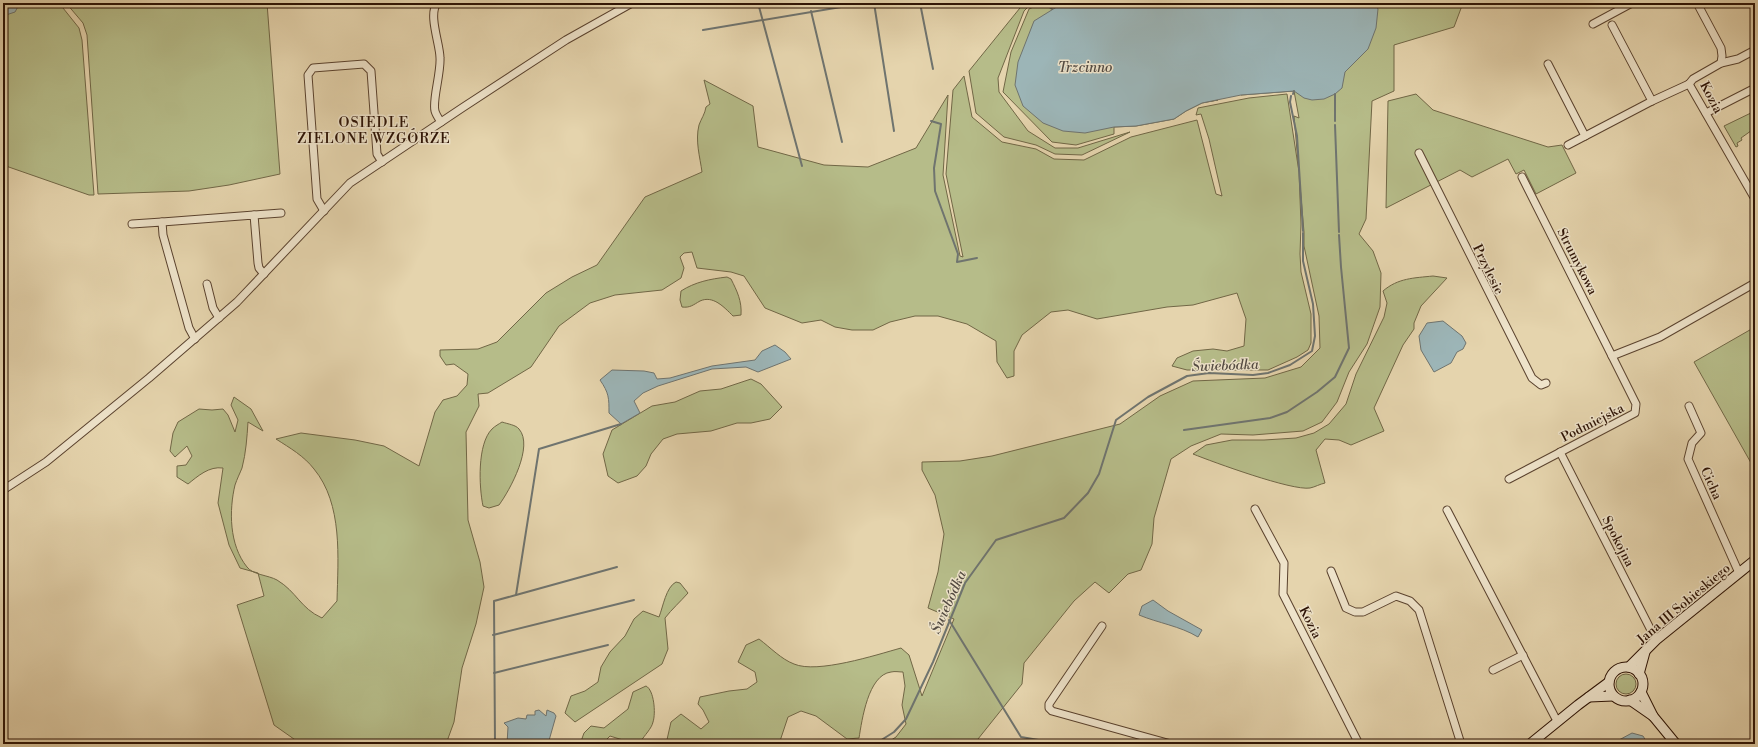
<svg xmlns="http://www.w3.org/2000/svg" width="1758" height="747" viewBox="0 0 1758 747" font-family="'Libre Bodoni',serif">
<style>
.green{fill:#b6bc89;stroke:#716746}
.water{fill:#9cb5b7;stroke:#6f746f}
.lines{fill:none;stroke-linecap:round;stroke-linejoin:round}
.stream{stroke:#6f746f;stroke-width:2}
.street-casing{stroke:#5a422e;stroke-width:9}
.secondary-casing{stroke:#2c1204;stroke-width:11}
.street{stroke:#eee3ca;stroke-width:7}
.secondary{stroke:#eee3ca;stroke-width:9}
.labels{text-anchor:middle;stroke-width:3;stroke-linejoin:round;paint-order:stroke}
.street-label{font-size:13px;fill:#2c1204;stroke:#eee3ca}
.water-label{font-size:14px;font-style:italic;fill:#534b43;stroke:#eee3ca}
.neighbourhood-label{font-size:14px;letter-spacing:1px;fill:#2c1204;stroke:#eee3ca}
</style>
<rect width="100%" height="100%" fill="#e5d4ad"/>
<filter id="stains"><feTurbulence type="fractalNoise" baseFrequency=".005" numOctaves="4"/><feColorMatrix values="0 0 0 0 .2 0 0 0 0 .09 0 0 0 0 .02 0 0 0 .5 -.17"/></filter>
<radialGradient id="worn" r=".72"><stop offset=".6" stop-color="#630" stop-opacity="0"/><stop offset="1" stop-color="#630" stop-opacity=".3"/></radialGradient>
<!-- green -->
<g class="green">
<path d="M3,3H59L79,28L82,40L94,195H89L3,165Z"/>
<path d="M66,3H267L280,174L229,185L189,191L98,194L87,35L83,23Z"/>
<path d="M1024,3H1032L1024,11L998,78L999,92L1028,131L1055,148H1078L1130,132L1082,155L1055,154L1036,145L1004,137L976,113L969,71Z"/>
<path d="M1042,3H1073L1157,109L1218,100L1202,103L1186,111L1174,119L1136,126L1114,127V134L1076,145L1052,142L1003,92L1011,52L1029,9Z"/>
<path d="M1364,3H1463L1454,27L1394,45V91L1372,101L1366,219L1359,234L1373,251L1381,273L1380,307L1367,344L1349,372L1337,402L1322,422L1303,431L1253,435L1221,434L1191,446L1171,459L1154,518L1152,544L1141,570L1128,574L1109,593L1095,582L1074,601L1024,663L1022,684L974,744H885L896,737L906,724L902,705L905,686L903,672C899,672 895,671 891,672C868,675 862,720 859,738L847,739L816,716L801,711L788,717L780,741L769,744H666L671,722L681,714L701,729L709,722L703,710L698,704L700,697L729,691L747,689L757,682L755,672L738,662L746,645L759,639C771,648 781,659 794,664C817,674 876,655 901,648L909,655L922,696L954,619L928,608L938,572L944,534L935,495L922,470V462L960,461L992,456L1120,424L1160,396L1193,381L1265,378L1301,367L1320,348L1319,316L1304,246V232L1294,116L1299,118L1294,91L1241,95Z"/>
<path d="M964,76L972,117L1002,142L1036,149L1054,159L1084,160L1131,137L1197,120L1216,194L1222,196L1209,139L1201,114L1196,115L1198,108L1249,98L1287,94L1299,172L1301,224L1300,254L1301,272L1311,314V343L1308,350L1297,357L1268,370H1187L1172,366L1177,358L1193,351L1213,349L1227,351L1244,346L1246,319L1237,293L1193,305L1167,307L1097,319L1068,310L1051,312L1022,335L1014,351V376L1007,378L997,362L996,341L967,324L938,316H915L890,322L873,330H852L835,327L821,320L802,323L765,308L744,276L731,272L697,268L692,252L684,253L680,257L684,268L681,278L662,290L615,295L590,303L559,326L531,367L488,393L478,394L479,406L466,432L468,520L480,562L484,587L476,624L462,668L454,722L446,744H301L274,725L237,605L264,596L258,573L240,568L229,545L218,503L223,468C209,466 198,476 188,484L177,477V466L186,465L192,456L187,446L175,457L170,451L173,433L178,422L199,409L212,410L223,409L228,415L235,432L238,420L231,405L234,397L251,409L263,431L248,422C247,437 246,453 242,468C240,473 237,479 235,485C229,510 229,545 247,567C253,575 268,575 277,580C297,592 300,608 322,618L337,601C338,558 343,504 314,469C304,456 290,448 276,439L301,433L355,440L384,446L419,466L435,412L443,400L457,396L467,385L468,374L454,364L446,365L440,356V350L478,349L497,342L546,293L572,277L597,265L645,197L702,172C700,157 695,141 699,125C701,119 705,114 706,107L710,104L704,80L753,106L758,147L824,165L868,167L916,148L948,95L943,175L960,256L963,257L946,174L953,90Z"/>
<path d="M1416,94L1433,110L1548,147L1562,145L1576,173L1536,194L1524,170L1516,174L1508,159L1472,177L1460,170L1386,208L1388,101Z"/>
<path d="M1755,111V128L1741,138L1742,140L1737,143L1738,146L1736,147L1724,126Z"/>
<path d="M1433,276L1447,278L1421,306L1414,323V329L1403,345L1374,408L1384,431L1351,445L1339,440L1325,439L1316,450L1325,483C1320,484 1315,487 1310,488C1292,491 1213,462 1193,454L1206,445L1232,440H1264L1296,438L1314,433L1329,424L1346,404L1356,374L1384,317L1387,303L1383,291C1398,278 1414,278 1433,276Z"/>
<path d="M727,277L731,279C737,291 742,301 741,315L733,316C724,307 713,295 700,301C693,305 690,308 682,307L680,300L681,291C695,282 710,279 727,277Z"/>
<path d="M1755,327V470L1694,362Z"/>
<path d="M751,379L761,384L782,407L770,419L751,423H737L711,431L677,434L663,439L651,454L646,466L637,476L618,483L608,476L603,454L612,430L652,406L675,402L700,391L721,389Z"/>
<path d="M502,422C508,424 516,425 519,429C534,446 510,490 499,505L489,508L483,506C479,487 477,444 492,429C495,426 499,424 502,422Z"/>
<path d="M676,582L680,583L688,593C680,602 672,609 665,618L668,649L662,664L575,722L565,713L571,696L585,691L598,682L601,667L610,652L625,636L634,619L643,611L659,617C663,607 666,587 676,582Z"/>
<circle cx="1626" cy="684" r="10"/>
<path d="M646,686C654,690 656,713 653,722C652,728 644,736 641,741V744H626V741L610,736L602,744H580L584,733L591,726L604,728L628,709L633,692Z"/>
</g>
<!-- water -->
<g class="water">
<path d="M3,3H20L15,12L3,16Z"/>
<path d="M1063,3H1375L1378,9L1376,28L1368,49L1345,72L1342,88L1335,94L1324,99L1312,100L1304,98L1294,91L1241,95L1202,103L1186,111L1174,119L1136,126L1114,127L1085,133L1063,131L1043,123L1023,106L1015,85L1018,62L1034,21Z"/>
<path d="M1443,321L1462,336L1466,343L1463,349L1457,352L1451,363L1434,372L1421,350L1419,336L1427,323Z"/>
<path d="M775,345L785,352L791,359L758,372L746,367L712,369L658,386L643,393L634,401L640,413L621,424L609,413C609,398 609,393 600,380L612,370L644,371L654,373L657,379L670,378L712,366L755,360L762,351Z"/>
<path d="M1153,600L1168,611L1202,630L1198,637C1180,626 1158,623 1139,615L1142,606Z"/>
<path d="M539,710L546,716L547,710L554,713L556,716L548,744H507L508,727L504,723L518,718L526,719L527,715H535V711Z"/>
<path d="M1632,733L1643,736L1648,744H1621L1619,740Z"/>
</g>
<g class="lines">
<!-- stream -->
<g class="stream">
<path d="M758,3L802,166"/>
<path d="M874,3L894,131"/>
<path d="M920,3L933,69"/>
<path d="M1044,3L1052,9"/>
<path d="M811,11L842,142"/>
<path d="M703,30L865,3"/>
<path d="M1293,94L1294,91"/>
<path d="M1291,96L1290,102L1297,136L1303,231"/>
<path d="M931,121L941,124L934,168L935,191L958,254L957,262L977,258"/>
<path d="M1335,121V94"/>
<path d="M1335,125L1339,232"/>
<path d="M1184,430L1270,418L1287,412L1317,392L1335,377L1349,348L1341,267L1339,235"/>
<path d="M516,595L617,567"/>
<path d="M949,620L1021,737L1062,744"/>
<path d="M493,635L634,600"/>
<path d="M494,673L608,645"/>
<path d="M495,744L494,601L516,595L539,449L621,424"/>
<path d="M875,744L894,732L906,719L933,662L965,583L996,540L1064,518L1088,493L1099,474L1116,420L1148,397L1187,376L1209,373L1253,375L1268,373L1290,365L1312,351L1315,336L1313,304L1303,261V233"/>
</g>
<!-- street casing -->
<g class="street-casing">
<g id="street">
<path d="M437,3C428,15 440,44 440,58C441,73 432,101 435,111C436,115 439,119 441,122"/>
<path d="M1697,3L1721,48L1722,56L1721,63"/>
<path d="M1593,24L1632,3"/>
<path d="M1612,25L1652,101"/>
<path d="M1548,64L1585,136"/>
<path d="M1689,84L1755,199"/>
<path d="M1689,84L1693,79L1721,63L1738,59L1755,50"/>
<path d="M1706,113L1755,88"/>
<path d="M1568,145L1652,101L1689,84"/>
<path d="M1419,153L1532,378L1541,385L1546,383"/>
<path d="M1522,177L1612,356"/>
<path d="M324,211L317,199L308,75L313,68L364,64L371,71L377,154L382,162"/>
<path d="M254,215L281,213"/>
<path d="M162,222L254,215L258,263L259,268L264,274"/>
<path d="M132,224L162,222L163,235L189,328L195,339"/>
<path d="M207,284L213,308L219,318"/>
<path d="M1689,406L1701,433L1692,443L1688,459L1739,573"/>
<path d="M1560,452L1656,640"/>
<path d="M1509,479L1635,413L1636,404L1612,356L1660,337L1755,283"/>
<path d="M3,490L46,462L149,378L237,302L350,183L462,108L566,40L632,3"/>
<path d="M1255,509L1284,563L1283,594L1359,744"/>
<path d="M1447,510L1557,721"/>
<path d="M1331,571L1346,608L1355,612H1363L1396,596L1410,601L1419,610L1461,744"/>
<path d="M1102,626L1049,704V708L1052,711L1171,744"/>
<path d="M1493,670L1523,655"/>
</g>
</g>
<!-- secondary casing -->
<g class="secondary-casing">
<g id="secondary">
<path d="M1629,667L1656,640L1755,560"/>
<circle cx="1626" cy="684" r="17"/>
<path d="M1639,674L1645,652"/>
<path d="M1641,692L1653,716L1676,744"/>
<path d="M1589,697L1613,696"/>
<path d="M1630,700L1653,716"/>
<path d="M1530,744L1578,705L1609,682"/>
</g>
</g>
<!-- street -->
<use href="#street" class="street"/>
<!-- secondary -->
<use href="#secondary" class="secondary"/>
</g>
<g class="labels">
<!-- street labels -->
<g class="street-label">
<text transform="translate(1712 97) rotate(62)" y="5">Kozia</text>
<text transform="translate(1578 261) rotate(63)" y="5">Strumykowa</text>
<text transform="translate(1489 269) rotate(64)" y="5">Przylesie</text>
<text transform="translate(1592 422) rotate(-27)" y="5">Podmiejska</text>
<text transform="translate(1712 483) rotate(66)" y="5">Cicha</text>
<text transform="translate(1619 541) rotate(63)" y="5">Spokojna</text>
<text transform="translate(1683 603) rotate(-40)" y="5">Jana III Sobieskiego</text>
<text transform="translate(1311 622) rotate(63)" y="5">Kozia</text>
</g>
<!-- water labels -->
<g class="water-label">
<text x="1085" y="72">Trzcinno</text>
<text transform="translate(1225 365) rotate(-2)" y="5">Świebódka</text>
<text transform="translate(948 602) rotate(-66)" y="5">Świebódka</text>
</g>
<!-- neighbourhood labels -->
<g class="neighbourhood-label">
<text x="374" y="127">OSIEDLE<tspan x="374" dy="16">ZIELONE WZGÓRZE</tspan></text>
</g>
</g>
<!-- margin -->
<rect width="1758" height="747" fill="none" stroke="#e5d4ad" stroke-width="16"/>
<rect x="4" y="4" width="1750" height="739" fill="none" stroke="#2c1204" stroke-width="2"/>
<rect x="8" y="8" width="1742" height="731" fill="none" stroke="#2c1204"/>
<rect width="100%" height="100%" filter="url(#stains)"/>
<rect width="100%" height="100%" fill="url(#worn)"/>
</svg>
